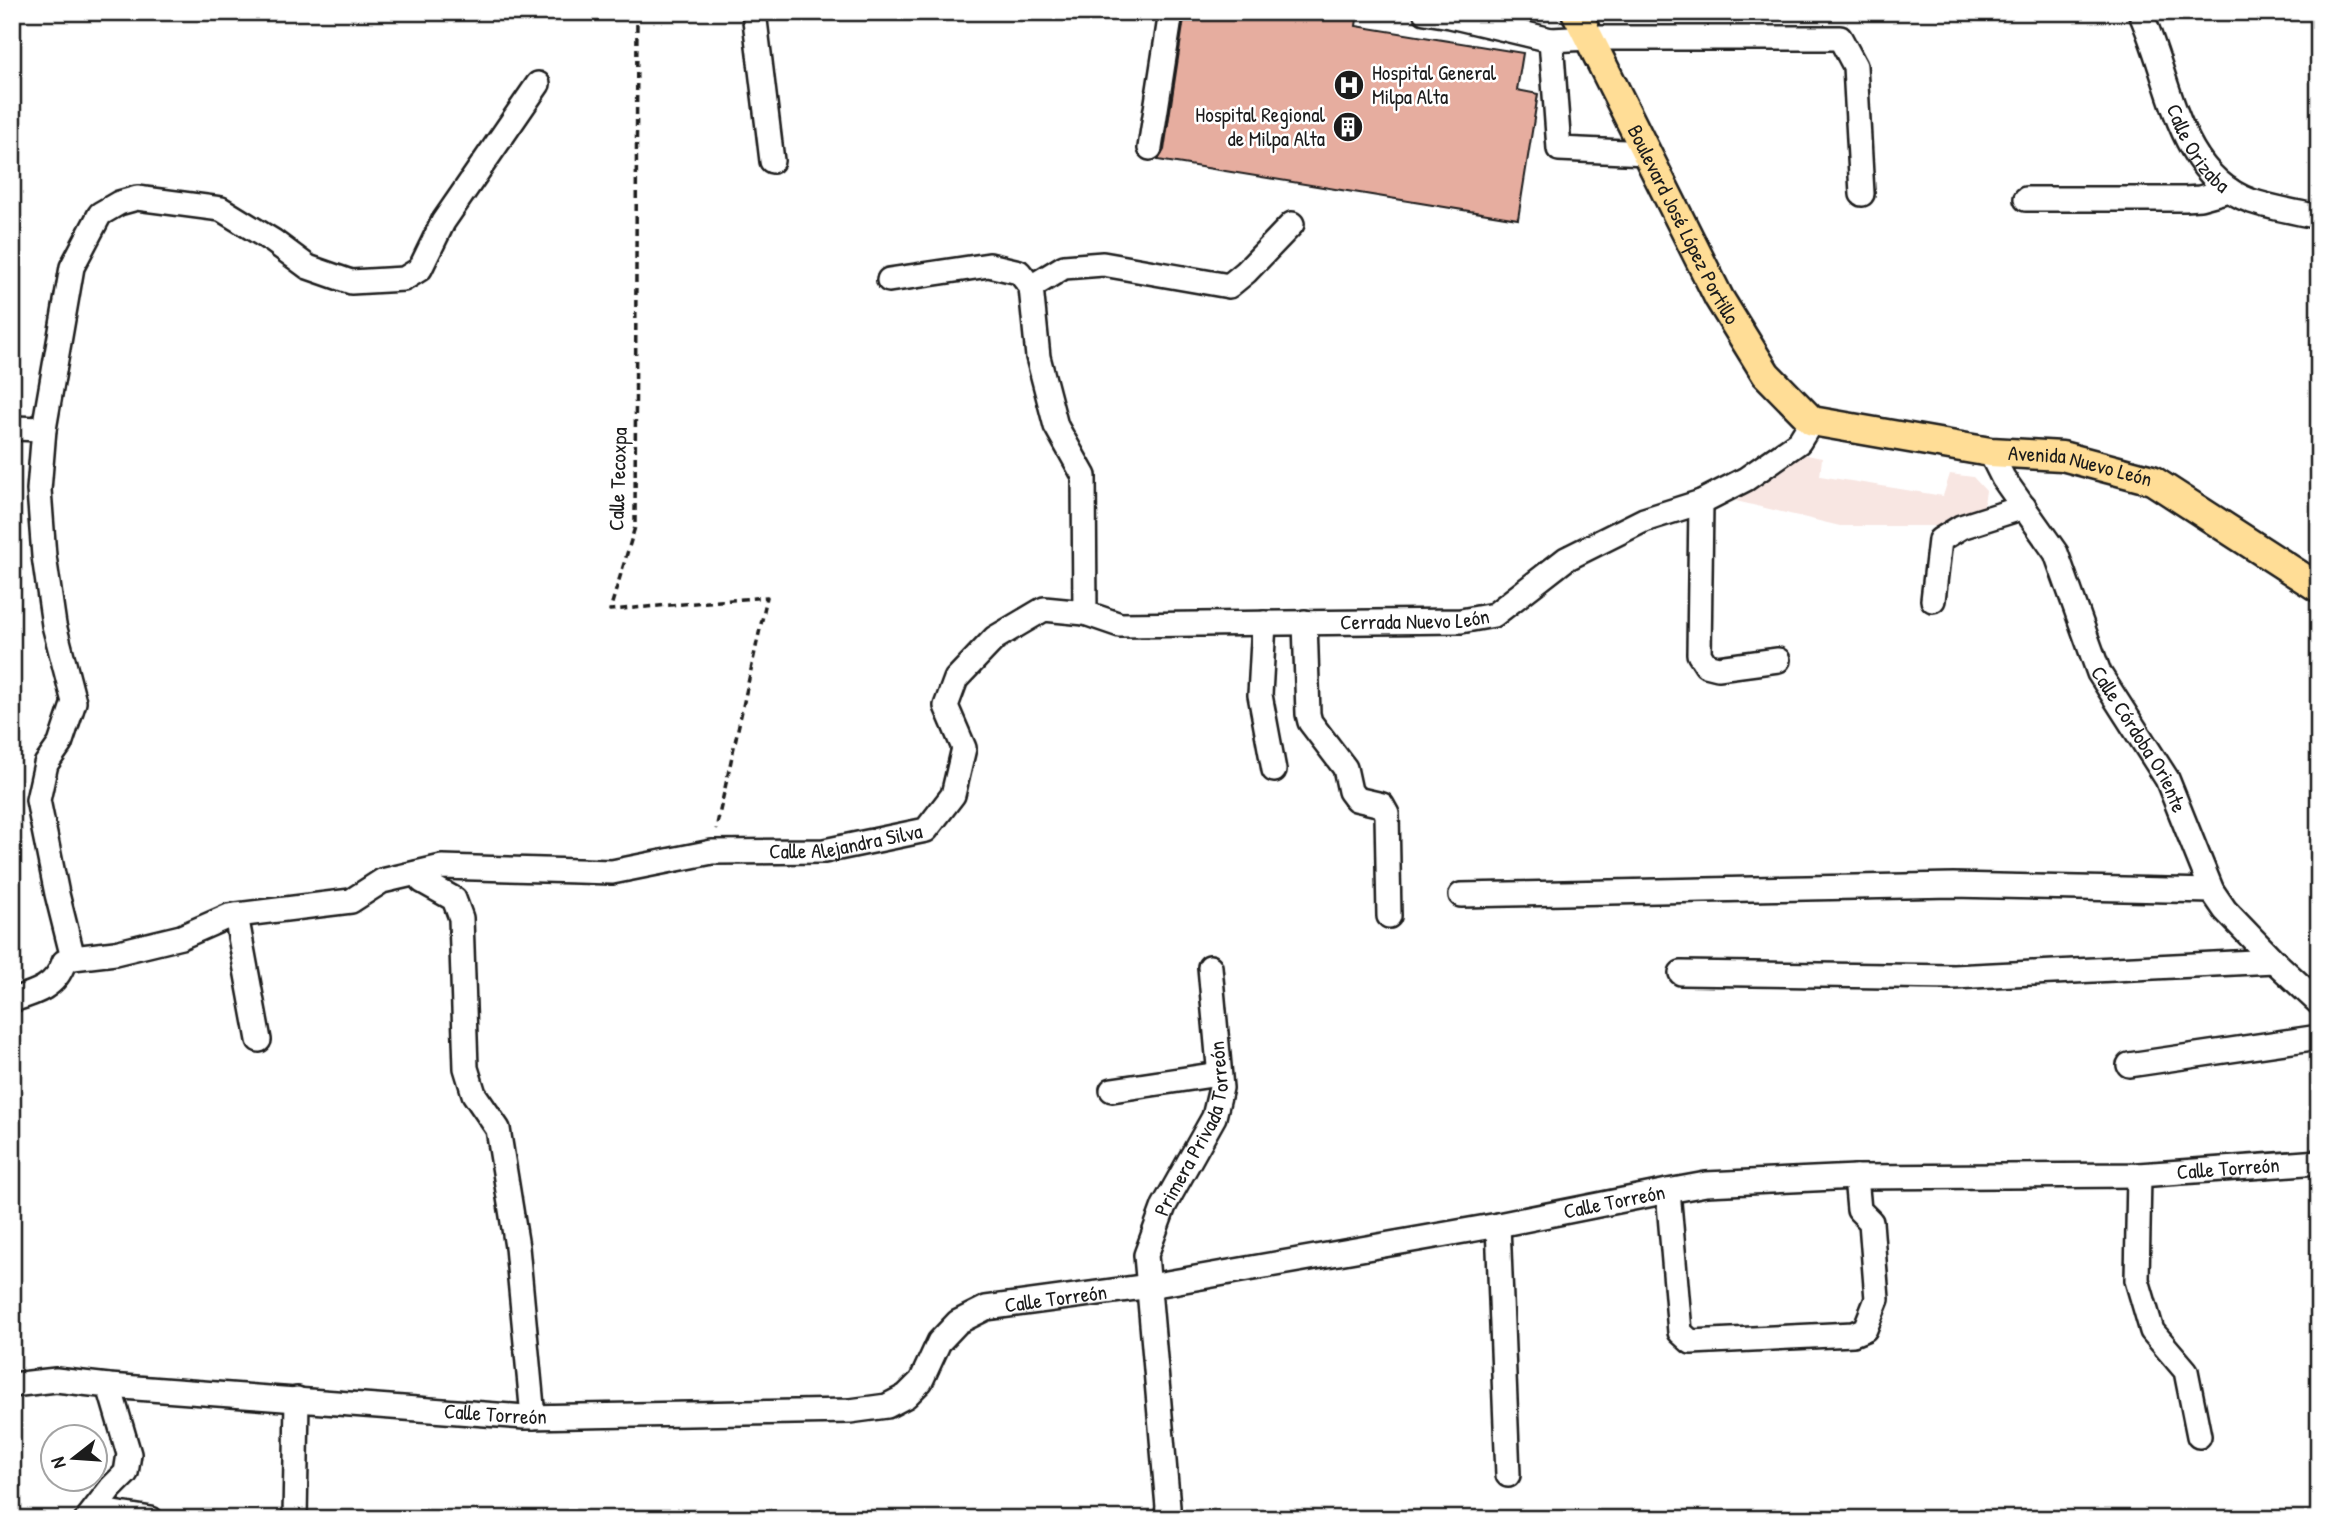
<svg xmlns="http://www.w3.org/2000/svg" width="2331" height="1531" viewBox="0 0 2331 1531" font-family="'Patrick Hand',sans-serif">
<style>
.built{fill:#f8e6e2}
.building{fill:#e6ad9f;stroke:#1c1c1c;stroke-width:2}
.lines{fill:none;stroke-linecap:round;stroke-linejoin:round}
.minor-casing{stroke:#1c1c1c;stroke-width:28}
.major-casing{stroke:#1c1c1c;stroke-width:33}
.path{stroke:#1c1c1c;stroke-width:3.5;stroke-dasharray:7 5;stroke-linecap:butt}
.minor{stroke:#fff;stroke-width:23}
.major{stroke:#ffdd96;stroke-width:28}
.labels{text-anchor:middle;stroke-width:5;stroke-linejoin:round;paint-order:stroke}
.poi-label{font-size:21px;fill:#1c1c1c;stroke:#fff;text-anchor:start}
.street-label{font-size:21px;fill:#1c1c1c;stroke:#fff}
</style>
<rect width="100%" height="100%" fill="#fff"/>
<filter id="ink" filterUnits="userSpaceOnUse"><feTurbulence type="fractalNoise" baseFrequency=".0143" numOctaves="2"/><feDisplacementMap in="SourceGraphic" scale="14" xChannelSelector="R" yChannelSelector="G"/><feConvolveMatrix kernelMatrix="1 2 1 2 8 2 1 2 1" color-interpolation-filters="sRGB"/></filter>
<g filter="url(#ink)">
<!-- built -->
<path class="built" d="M1797,453L1822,458L1820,476L1943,496L1950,474L1973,477L1986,491L1982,516L1936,526H1840L1736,501Z"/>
<!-- building -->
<path class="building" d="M1185,12H1358L1356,26L1523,53L1517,90L1538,94L1518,219L1158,160L1164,150Z"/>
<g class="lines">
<!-- minor casing -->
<g class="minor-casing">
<g id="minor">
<path d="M754,12L772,161"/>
<path d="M1425,12L1450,16L1551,40"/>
<path id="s1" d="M2140,12C2170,75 2176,174 2251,201C2272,208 2296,212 2319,217"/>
<path d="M1150,148L1171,12"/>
<path d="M1647,153L1559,149L1551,40L1589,38H1840L1855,66L1862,194"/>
<path d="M2026,199H2185L2200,198L2229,190"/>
<path d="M1031,287L1064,267L1103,264L1229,286L1246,272L1292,224"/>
<path d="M12,428L44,429"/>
<path id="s2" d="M1990,452L2003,478L2056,553L2099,673L2167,779L2212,891L2225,910L2274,961L2319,1003"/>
<path d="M1701,502L1699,654L1706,665L1718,668L1778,660"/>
<path d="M1933,600L1940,540L1961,527L2024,507"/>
<path id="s3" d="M1085,613L1120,625L1461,621L1494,615L1566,559L1644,520L1701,502L1746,479L1799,442L1812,421"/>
<path d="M1305,622L1308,714L1310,722L1345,768L1350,791L1356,799L1382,805L1387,814L1389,916"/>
<path d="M1264,623L1260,695L1274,770"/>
<path d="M417,873L422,881L454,899L461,918L466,1068L474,1094L498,1129L517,1247L533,1417"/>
<path d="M1461,895L1953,885L2212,891"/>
<path d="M236,915L259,1040"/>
<path d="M73,958L57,894L38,800L46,764L60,744L74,702L54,625L44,556L39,490L44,429L72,267L100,214L119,203L137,198L221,209L273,241L308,267L351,282L404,279L420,269L443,222L538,84"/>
<path d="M1681,973L1954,977L2274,961"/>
<path id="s4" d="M12,1000C35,993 56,987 64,962L73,958L115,953L181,937L229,916L351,901L382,881L442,867L612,872L712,852L824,851L926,830L953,795L964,748L946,706L956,679L995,638L1044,609L1085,613L1084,476L1056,426L1038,357L1031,287L1019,272L989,265L889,280"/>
<path d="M2129,1065L2319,1037"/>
<path d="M1112,1090L1219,1074"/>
<path d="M2139,1175L2137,1280L2152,1331L2186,1371L2199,1436"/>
<path d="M1668,1191L1680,1332L1691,1342L1853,1334L1865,1329L1877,1299L1871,1222L1859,1210L1856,1177"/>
<path d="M1498,1225L1508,1475"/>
<path id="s5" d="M12,1385L56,1380L109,1386L525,1417L850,1411L887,1406L906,1396L921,1381L939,1342L958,1322L986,1308L1150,1286L1498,1225L1668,1191L1706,1184L1856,1177L2139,1175L2319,1162"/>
<path d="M95,1510L151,1519"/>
<path d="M87,1519L111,1488L126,1473L129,1454L109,1386"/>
<path d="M295,1519L297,1399"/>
<path id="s6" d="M1166,1519L1168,1507L1146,1255L1164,1206L1214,1117L1221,1088L1210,967"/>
</g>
</g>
<!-- major casing -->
<g class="major-casing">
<g id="major">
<path id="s7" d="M1576,12L1719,298L1766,374L1812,421L1990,452L2062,456L2152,480L2319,588"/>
</g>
</g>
<!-- path -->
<path class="path" d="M637,12L635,527L610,610L767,597L716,829"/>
<!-- minor -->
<use href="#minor" class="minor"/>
<!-- major -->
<use href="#major" class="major"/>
</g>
</g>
<!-- icons -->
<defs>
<g id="hospital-disc" transform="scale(1.575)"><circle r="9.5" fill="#1c1c1c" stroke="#fff"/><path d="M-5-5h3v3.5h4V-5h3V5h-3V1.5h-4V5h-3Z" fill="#fff"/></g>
<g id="building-disc" transform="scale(1.575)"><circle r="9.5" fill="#1c1c1c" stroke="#fff"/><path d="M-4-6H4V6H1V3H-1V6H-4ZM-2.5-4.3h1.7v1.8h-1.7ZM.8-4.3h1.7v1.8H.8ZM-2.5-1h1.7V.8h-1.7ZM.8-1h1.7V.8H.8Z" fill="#fff"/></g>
</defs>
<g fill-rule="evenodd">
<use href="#hospital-disc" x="1349" y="85"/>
<use href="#building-disc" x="1348" y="127"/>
</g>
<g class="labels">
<!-- poi labels -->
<g class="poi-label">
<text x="1372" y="80">Hospital General<tspan x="1372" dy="24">Milpa Alta</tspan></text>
<text x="1325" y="122" text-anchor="end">Hospital Regional<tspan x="1325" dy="24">de Milpa Alta</tspan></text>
</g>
<!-- street labels -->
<g class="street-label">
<text dy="7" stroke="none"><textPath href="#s1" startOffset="149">Calle Orizaba</textPath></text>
<text dy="7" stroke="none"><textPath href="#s7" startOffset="238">Boulevard José López Portillo</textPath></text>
<text dy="7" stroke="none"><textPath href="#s7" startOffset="747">Avenida Nuevo León</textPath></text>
<text transform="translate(618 479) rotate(-88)" y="7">Calle Tecoxpa</text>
<text dy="7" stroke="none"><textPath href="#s3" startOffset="332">Cerrada Nuevo León</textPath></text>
<text dy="7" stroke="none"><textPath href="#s2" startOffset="326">Calle Córdoba Oriente</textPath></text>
<text dy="7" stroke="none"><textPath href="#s4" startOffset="868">Calle Alejandra Silva</textPath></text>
<text dy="7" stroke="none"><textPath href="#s6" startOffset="402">Primera Privada Torreón</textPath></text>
<text dy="7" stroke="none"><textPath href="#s5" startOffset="2275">Calle Torreón</textPath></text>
<text dy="7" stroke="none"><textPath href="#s5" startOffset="1659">Calle Torreón</textPath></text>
<text dy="7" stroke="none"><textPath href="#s5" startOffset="1092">Calle Torreón</textPath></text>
<text dy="7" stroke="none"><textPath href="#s5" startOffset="485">Calle Torreón</textPath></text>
</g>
</g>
<!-- margin -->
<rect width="2331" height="1531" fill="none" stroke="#fff" stroke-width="42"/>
<rect x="21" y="21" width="2289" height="1489" fill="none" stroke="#1c1c1c" stroke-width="2.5" filter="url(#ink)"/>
<!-- north arrow -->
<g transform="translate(74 1458) rotate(253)"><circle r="33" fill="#ffffff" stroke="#a4a4a4" stroke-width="2"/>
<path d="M0-5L12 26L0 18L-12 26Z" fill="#1c1c1c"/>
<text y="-10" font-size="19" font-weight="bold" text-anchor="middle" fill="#1c1c1c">N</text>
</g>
</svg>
